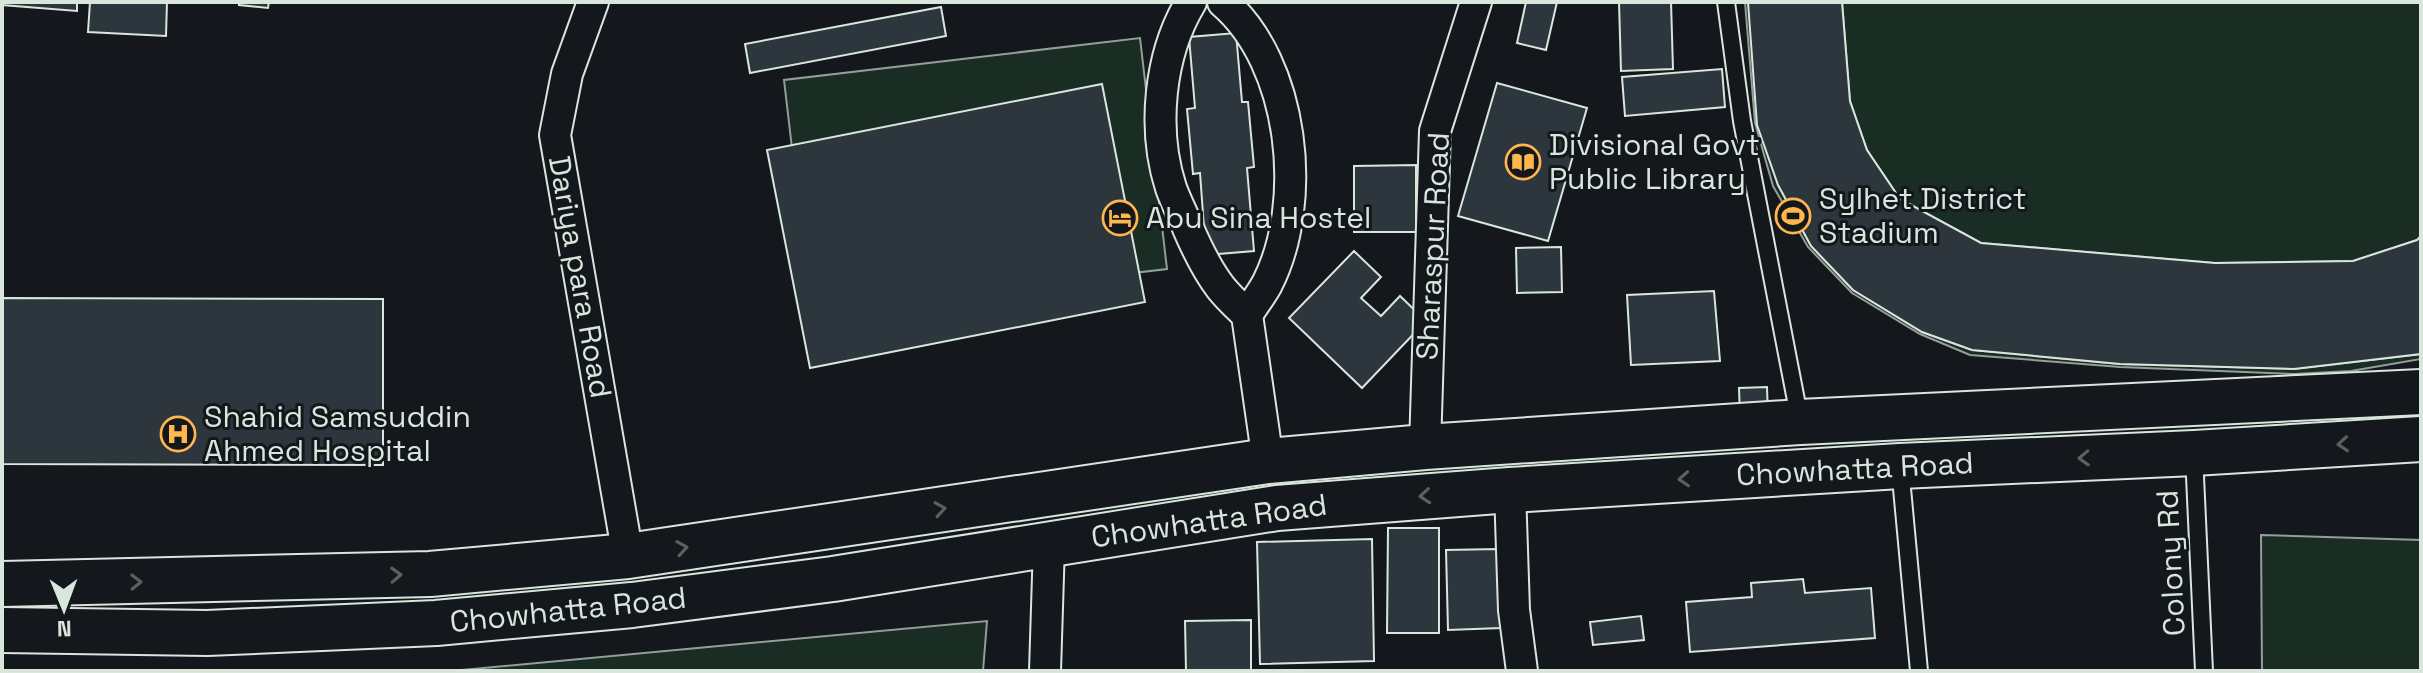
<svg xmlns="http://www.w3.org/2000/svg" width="2423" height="673" viewBox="0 0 2423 673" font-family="'Space Grotesk',sans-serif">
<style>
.green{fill:#1a2d24;stroke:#939e99;stroke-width:2}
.building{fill:#2c363c;stroke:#d8e6dc;stroke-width:2}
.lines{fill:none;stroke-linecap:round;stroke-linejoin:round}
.service-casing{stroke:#d8e6dc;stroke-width:20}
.minor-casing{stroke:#d8e6dc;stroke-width:34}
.secondary-casing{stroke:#d8e6dc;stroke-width:48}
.service{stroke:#14181c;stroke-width:16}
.minor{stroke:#14181c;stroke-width:30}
.secondary{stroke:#14181c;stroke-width:44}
.oneway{stroke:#59605f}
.labels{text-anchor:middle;stroke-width:6;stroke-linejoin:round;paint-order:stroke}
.poi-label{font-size:30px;fill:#d8e6dc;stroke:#14181c;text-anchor:start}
.street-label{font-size:30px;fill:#d8e6dc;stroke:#14181c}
</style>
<rect width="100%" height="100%" fill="#14181c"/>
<!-- green -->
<g class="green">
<path d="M1745,2H1748L1778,185L1811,246L1853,290L1922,332L1972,350L2120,364L2294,369L2421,354V359L2351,371L2294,374L2120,367L1970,355L1920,334L1852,293L1808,247L1773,186L1755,123Z"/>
<path d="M1842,2H2421V236L2417,240L2353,261L2215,263L1981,243L1900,199L1867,150L1850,101Z"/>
<path d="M1140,38L1167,269L811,311L784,80Z"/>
<path d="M2261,535L2421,540V671H2262Z"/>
<path d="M987,621L983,671H451Z"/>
</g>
<!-- building -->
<g class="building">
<path d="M2,2H77V11L2,5Z"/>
<path d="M90,2H167L166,36L88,32Z"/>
<path d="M239,2H269L268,8L239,5Z"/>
<path d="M1526,2H1557L1546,50L1517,43Z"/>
<path d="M1619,2H1671L1673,69L1621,71Z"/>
<path d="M1748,2H1842L1850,101L1867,150L1900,199L1981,243L2215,263L2353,261L2417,240L2421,236V354L2294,369L2120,364L1972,350L1922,332L1853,290L1811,246L1778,185L1757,125Z"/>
<path d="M941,7L946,36L750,73L745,44Z"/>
<path d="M1236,33L1242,102H1248L1254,167L1247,168L1254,251L1206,255L1200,173L1193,174L1187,109L1195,108L1189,37Z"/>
<path d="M1722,69L1725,107L1625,116L1622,77Z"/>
<path d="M1497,83L1587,108L1548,241L1458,216Z"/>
<path d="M1102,84L1145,302L810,368L767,150Z"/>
<path d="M1416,165V232H1354V166Z"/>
<path d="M1561,247L1562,292L1517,293L1516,248Z"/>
<path d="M1354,251L1381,277L1361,298L1381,316L1400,296L1426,321L1362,388L1289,318Z"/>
<path d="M1714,291L1720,361L1631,365L1627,295Z"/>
<path d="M2,298L383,299V465L2,464Z"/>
<path d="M1767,387L1768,416L1740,417L1739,388Z"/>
<path d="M1388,528H1439V633H1387Z"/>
<path d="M1372,539L1374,661L1260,664L1257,542Z"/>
<path d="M1498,549L1501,628L1448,630L1446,550Z"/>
<path d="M1803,579L1805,593L1871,588L1875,638L1690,652L1686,602L1752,597L1751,583Z"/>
<path d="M1641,616L1644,640L1593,645L1590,622Z"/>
<path d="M1251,620V671H1186L1185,621Z"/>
</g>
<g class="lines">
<!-- service casing -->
<g class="service-casing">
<g id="service">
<path d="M1726,2L1742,121L1800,421"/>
<path d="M2194,455L2204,671"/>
<path d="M1900,467L1919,671"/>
</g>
</g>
<!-- minor casing -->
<g class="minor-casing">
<g id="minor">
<path d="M593,2L567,74L555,135L628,556"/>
<path d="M1191,2C1159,55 1152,129 1171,188C1176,202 1183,215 1188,228C1197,249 1207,270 1221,288C1229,298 1238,306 1247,315C1253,305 1261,295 1267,284C1309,202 1294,63 1223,2"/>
<path d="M1247,315L1268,461"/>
<path d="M1425,447L1435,131L1476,2"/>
<path d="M1510,490L1514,610L1522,671"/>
<path d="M1045,671L1049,544"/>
</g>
</g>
<!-- secondary casing -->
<g class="secondary-casing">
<g id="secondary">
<path d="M2,584L430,574L628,556L1268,461L1425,447L1800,422L2421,392"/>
<path d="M2,630L207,633L436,623L632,605L833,579L1277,508L1510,490L1900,466L2194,453L2421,439"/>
</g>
</g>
<!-- service -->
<use href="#service" class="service"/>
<!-- minor -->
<use href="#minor" class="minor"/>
<!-- secondary -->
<use href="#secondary" class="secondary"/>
</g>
<!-- one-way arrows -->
<defs><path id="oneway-chevron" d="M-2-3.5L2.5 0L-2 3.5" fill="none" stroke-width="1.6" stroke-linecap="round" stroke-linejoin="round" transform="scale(2)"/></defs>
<g class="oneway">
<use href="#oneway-chevron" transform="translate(2343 444) rotate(176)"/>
<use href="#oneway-chevron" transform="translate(2084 458) rotate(178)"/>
<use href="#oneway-chevron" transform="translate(1684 479) rotate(176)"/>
<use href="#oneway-chevron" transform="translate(1425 496) rotate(175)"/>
<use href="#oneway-chevron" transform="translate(940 509) rotate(-9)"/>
<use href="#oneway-chevron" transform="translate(682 548) rotate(-9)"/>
<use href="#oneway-chevron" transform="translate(396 575) rotate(-2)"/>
<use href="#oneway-chevron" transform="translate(136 582) rotate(-1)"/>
</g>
<!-- icons -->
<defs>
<g id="library-ring" transform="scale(1.8)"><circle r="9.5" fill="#14181c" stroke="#ffb74d" stroke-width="1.5"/><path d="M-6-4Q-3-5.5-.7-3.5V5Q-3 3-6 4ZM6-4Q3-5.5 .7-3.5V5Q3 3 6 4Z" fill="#ffb74d"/></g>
<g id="stadium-ring" transform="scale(1.8)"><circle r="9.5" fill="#14181c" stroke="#ffb74d" stroke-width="1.5"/><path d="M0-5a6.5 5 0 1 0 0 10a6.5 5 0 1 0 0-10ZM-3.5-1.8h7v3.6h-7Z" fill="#ffb74d"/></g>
<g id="hotel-ring" transform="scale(1.8)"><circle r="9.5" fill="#14181c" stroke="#ffb74d" stroke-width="1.5"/><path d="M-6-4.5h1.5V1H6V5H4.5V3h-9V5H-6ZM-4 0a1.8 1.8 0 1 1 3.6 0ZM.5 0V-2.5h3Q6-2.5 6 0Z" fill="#ffb74d"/></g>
<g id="hospital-ring" transform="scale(1.8)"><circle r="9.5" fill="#14181c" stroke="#ffb74d" stroke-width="1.5"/><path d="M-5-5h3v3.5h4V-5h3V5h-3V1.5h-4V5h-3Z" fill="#ffb74d"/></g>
</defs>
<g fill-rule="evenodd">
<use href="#library-ring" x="1523" y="162"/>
<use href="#stadium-ring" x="1793" y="216"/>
<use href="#hotel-ring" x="1120" y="218"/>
<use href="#hospital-ring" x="178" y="434"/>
</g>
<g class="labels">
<!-- poi labels -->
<g class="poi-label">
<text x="1549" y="155">Divisional Govt<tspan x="1549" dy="34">Public Library</tspan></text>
<text x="1819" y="209">Sylhet District<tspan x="1819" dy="34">Stadium</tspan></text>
<text x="1146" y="228">Abu Sina Hostel</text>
<text x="204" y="427">Shahid Samsuddin<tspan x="204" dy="34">Ahmed Hospital</tspan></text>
</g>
<!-- street labels -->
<g class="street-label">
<text transform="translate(1433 246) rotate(-87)" y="10">Sharaspur Road</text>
<text transform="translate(580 277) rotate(80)" y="10">Dariya para Road</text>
<text transform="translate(1855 469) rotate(-3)" y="10">Chowhatta Road</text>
<text transform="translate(1209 521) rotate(-8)" y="10">Chowhatta Road</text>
<text transform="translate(2171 563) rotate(-93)" y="10">Colony Rd</text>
<text transform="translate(568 610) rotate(-6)" y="10">Chowhatta Road</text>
</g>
</g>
<!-- border -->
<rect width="2423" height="673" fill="none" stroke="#d8e6dc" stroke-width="8"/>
<!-- north arrow -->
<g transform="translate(64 609) rotate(179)" stroke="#14181c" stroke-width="6" paint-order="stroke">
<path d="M0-6L14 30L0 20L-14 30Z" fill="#d8e6dc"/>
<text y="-12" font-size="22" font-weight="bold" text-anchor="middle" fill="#d8e6dc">N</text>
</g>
</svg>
